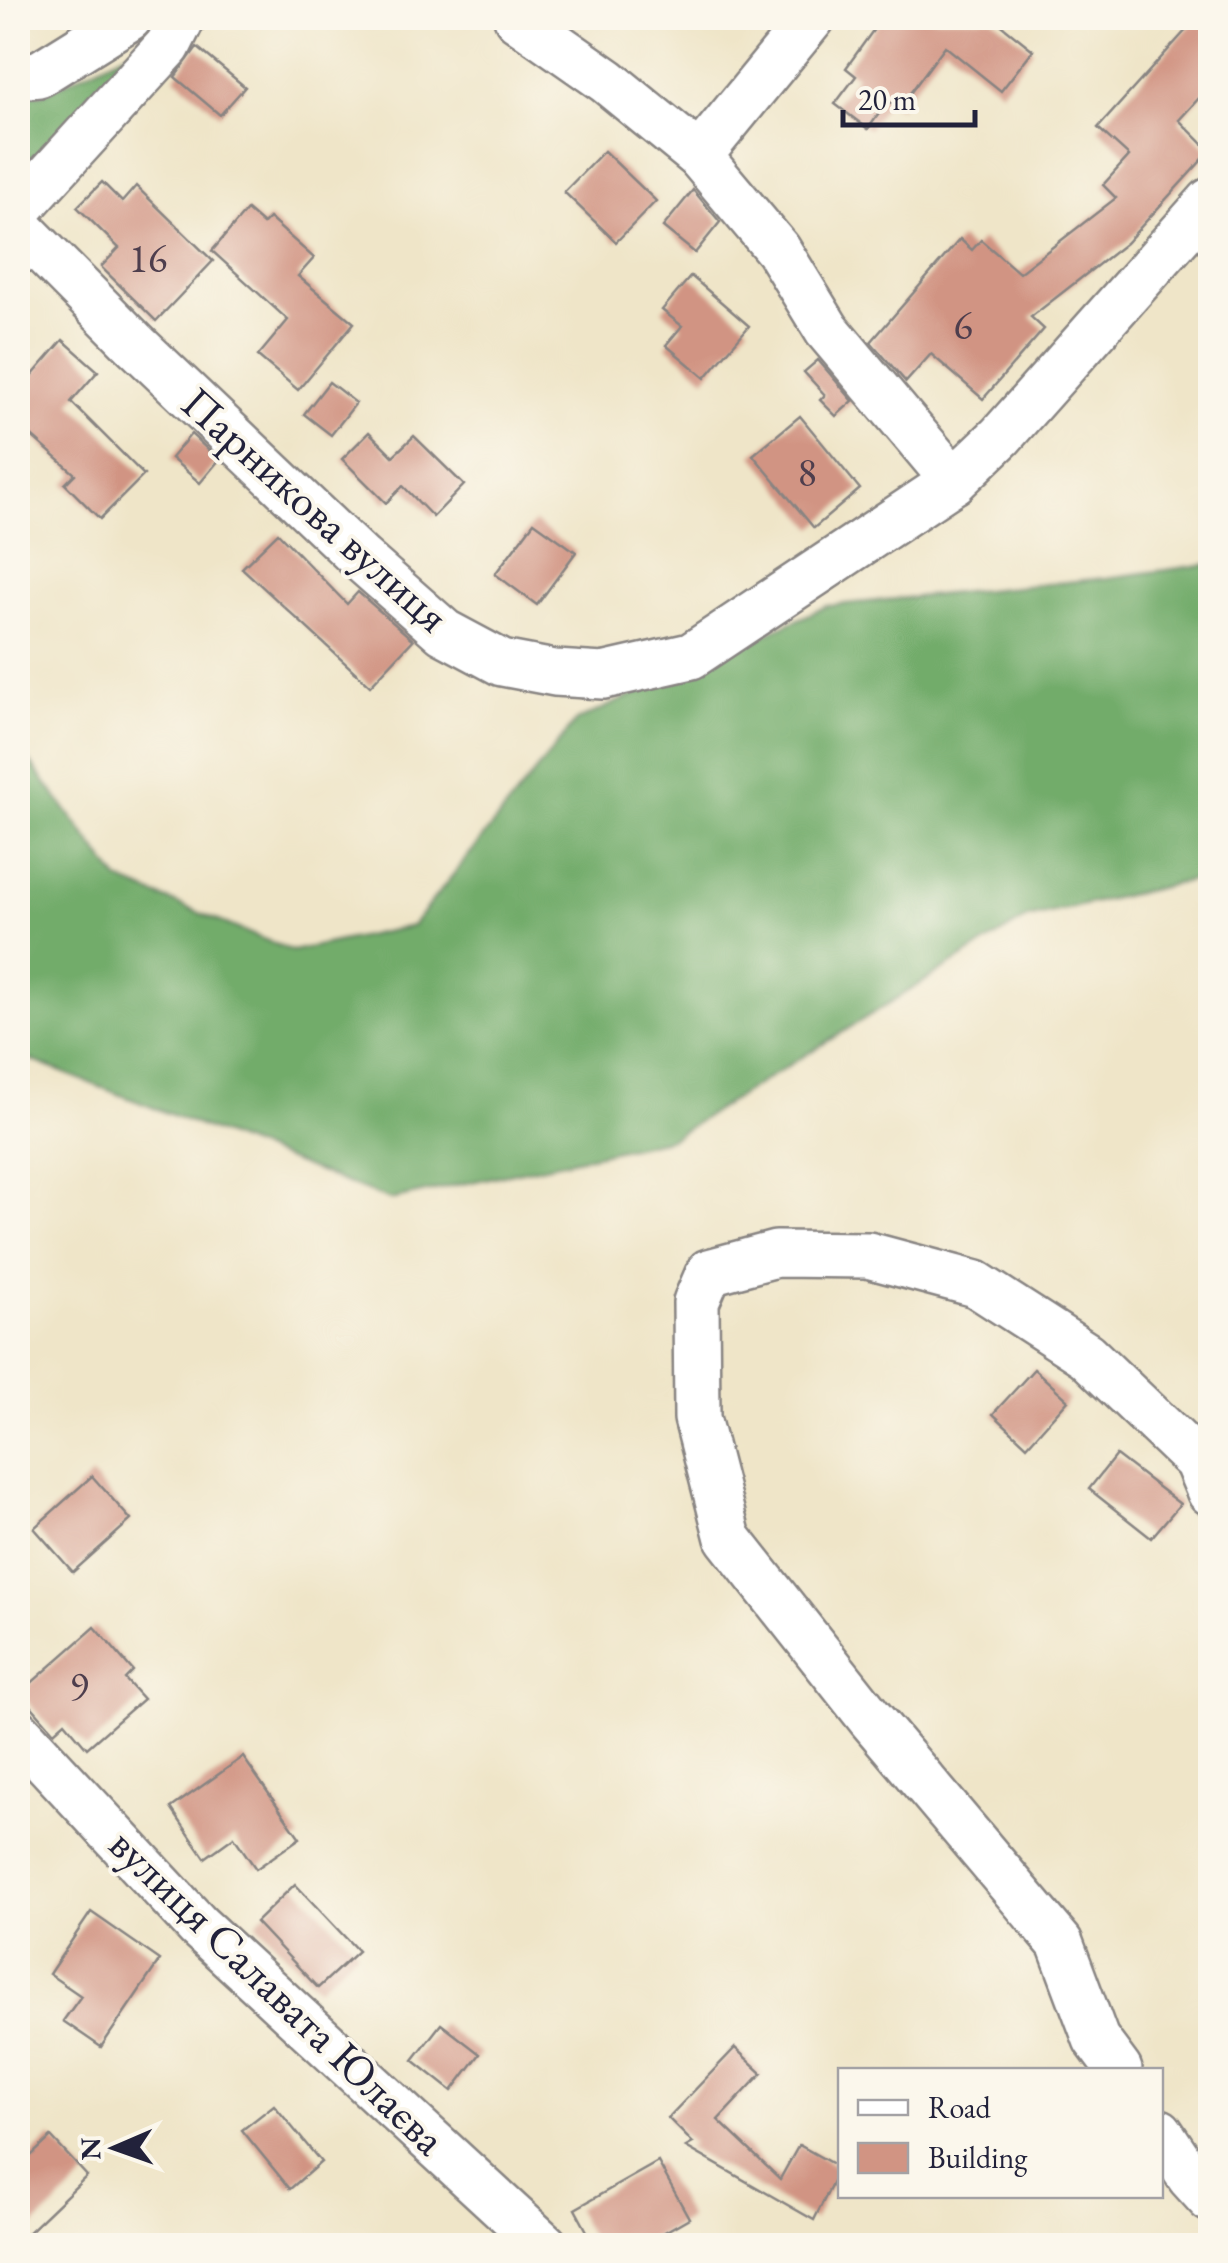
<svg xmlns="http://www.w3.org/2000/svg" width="1228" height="2263" viewBox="0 0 1228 2263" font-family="'EB Garamond',serif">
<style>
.forest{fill:#72ac6b;stroke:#4a6753;stroke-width:2.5}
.building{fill:#d19483}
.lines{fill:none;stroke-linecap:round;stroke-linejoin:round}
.minor-casing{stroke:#888482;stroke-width:50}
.minor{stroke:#fff;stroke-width:45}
.labels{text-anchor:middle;stroke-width:8;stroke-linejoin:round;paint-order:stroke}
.number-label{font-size:40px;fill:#4e3e4d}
.street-label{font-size:45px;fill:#22223b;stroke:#fbf7ec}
</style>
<rect width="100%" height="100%" fill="#fbf7ec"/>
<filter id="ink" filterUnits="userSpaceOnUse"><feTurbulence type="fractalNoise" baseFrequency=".01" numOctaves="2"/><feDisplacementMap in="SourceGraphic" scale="20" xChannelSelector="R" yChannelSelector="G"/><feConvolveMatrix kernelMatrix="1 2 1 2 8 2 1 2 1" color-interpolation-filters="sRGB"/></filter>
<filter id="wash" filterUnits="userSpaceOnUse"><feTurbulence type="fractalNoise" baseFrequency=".0048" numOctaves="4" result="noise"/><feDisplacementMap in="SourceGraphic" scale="40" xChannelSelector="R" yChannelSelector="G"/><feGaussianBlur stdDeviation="2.25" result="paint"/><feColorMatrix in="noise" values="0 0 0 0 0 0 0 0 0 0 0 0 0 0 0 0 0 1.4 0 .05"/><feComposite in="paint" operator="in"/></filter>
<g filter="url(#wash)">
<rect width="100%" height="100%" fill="#efe5c8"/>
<!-- forest -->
<g class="forest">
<path d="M167,32L65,144L18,163V94H42Z"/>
<path d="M1210,564V876L1027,918L671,1138L390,1200L18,1055V746L119,880L292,951L412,926L576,721L827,606L1106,578Z"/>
</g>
<g id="blocks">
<!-- building -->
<g class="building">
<path d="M882,18H993L1033,50L1001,91L945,46L899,108L888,101L868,129L835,104L856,76L846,68Z"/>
<path d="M1197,18H1210V86L1179,120L1210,151L1126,243L1031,317L1044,329L983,399L931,354L906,382L871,342L960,239L972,250L981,240L1019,273L1116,198L1103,185L1129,156L1098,128Z"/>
<path d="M197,47L245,87L220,115L175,77Z"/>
<path d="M604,151L656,201L616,242L564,192Z"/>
<path d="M102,182L122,202L136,186L213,261L156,321L101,267L119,248L77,207Z"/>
<path d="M693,190L720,222L695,253L663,227Z"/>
<path d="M247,210L263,224L269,218L314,258L298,276L354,323L298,390L258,356L288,320L212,251Z"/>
<path d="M691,276L749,326L705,378L666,345L682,326L662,310Z"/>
<path d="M63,340L98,371L71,402L144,475L100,519L65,484L75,474L18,424V392Z"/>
<path d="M818,360L853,401L836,416L820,400L825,395L804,372Z"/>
<path d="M329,382L356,403L331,435L304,414Z"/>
<path d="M800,416L860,489L814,528L753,455Z"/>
<path d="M369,432L393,456L414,436L464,485L433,517L403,486L386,503L342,459Z"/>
<path d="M191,434L219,460L200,483L171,458Z"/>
<path d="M534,522L576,552L537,605L495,574Z"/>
<path d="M278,533L347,604L358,592L413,640L370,686L242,568Z"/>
<path d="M1034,1369L1068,1400L1027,1446L993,1414Z"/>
<path d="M1116,1455L1180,1504L1151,1538L1089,1489Z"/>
<path d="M92,1476L131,1520L73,1572L34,1528Z"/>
<path d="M95,1627L133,1671L125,1679L143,1699L87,1748L65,1722L54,1732L20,1693Z"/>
<path d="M243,1757L300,1838L256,1869L234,1837L205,1858L171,1808Z"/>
<path d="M295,1884L358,1951L318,1988L256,1922Z"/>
<path d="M91,1912L160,1960L101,2047L63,2021L81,1996L49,1974Z"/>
<path d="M441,2024L480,2054L452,2091L413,2060Z"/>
<path d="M735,2048L762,2073L718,2120L780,2179L799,2145L840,2168L814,2220L686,2147L693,2143L668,2118Z"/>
<path d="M274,2105L321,2162L290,2189L242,2130Z"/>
<path d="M51,2137L87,2176L18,2242V2168Z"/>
<path d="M658,2162L689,2218L640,2246H595L575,2209Z"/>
</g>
</g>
</g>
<g filter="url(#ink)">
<use href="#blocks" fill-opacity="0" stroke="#888482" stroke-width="2.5"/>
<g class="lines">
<!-- minor casing -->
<g class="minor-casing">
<g id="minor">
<path d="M517,18L607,81L699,156L778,250L827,330L954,481"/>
<path d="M18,76L39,74L129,18"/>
<path d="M699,156L812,18"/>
<path d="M18,210L168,46L182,18"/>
<path d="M18,226L135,344L361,559L444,632L502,663L555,673L603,676L691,656L954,481L1001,436L1210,201"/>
<path d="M18,1732L198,1926L545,2246"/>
<path d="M1119,2070L1096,2039L1060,1943L870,1718L728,1538L697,1418L696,1302L709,1272L776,1254L868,1255L976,1284L1086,1355L1197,1461L1210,1492"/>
<path d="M1160,2132L1190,2177L1210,2199"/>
</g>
</g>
<!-- minor -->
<use href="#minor" class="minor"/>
</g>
</g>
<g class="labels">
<!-- number labels -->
<g class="number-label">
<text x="148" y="272">16</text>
<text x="963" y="339">6</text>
<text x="807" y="486">8</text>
<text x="79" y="1700">9</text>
</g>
<!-- street labels -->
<g class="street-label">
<text transform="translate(316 509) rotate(42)" y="16">Парникова вулиця</text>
<text transform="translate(278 1991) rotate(44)" y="16">вулиця Салавата Юлаєва</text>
</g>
</g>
<!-- margin -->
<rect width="1228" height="2263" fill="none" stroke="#fbf7ec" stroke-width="60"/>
<!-- legend -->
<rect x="838" y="2068" width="325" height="130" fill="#fbf7ec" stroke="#a4a2a5" stroke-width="2.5"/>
<rect x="858" y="2100" width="50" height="15" fill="#ffffff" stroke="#a4a2a5" stroke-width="2.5"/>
<text x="928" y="2118" font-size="30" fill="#22223b">Road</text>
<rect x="858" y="2143" width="50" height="30" fill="#d19483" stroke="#a4a2a5" stroke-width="2.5"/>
<text x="928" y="2168" font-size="30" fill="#22223b">Building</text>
<!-- north arrow -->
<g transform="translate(115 2148) rotate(268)" stroke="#fbf7ec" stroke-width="8" paint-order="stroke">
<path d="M0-8L18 38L0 25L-18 38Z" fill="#22223b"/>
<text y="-15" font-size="28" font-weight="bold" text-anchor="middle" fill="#22223b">N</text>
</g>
<!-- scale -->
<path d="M843 110v15h132v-15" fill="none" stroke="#22223b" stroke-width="5"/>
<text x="858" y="110" font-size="30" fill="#22223b" stroke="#fbf7ec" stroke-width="8" paint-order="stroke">20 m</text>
</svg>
